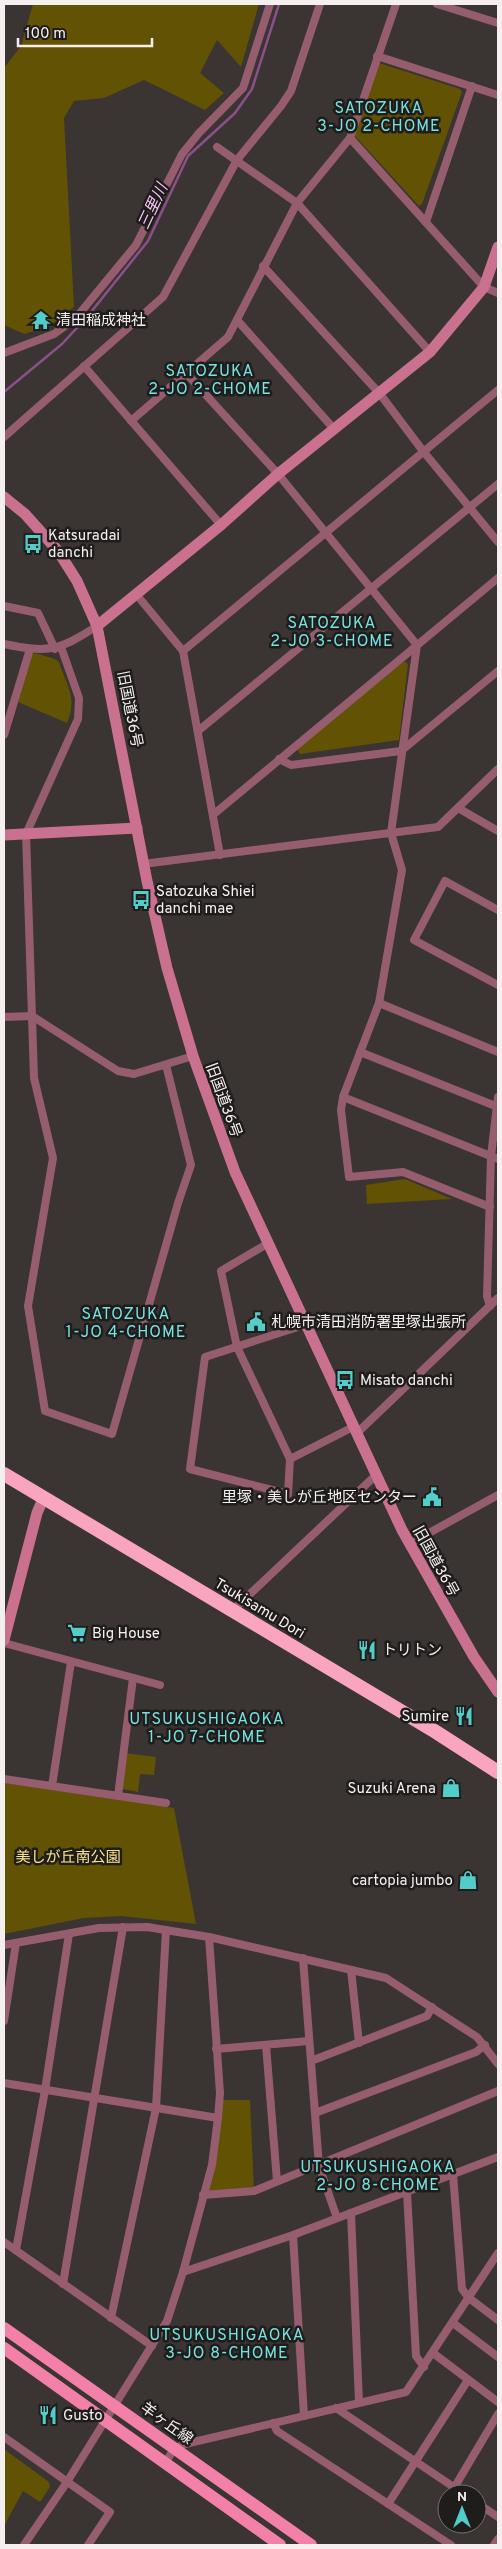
<svg xmlns="http://www.w3.org/2000/svg" width="502" height="2549" viewBox="0 0 502 2549" font-family="Overpass,'Noto Sans JP',sans-serif">
<style>
.green{fill:#625203}
.lines{fill:none;stroke-linecap:round;stroke-linejoin:round}
.stream{stroke:#8b508b;stroke-width:2.5}
.street{stroke:#965d6f;stroke-width:8}
.secondary{stroke:#cb7190;stroke-width:11}
.primary{stroke:#f380a8;stroke-width:12}
.highway{stroke:#f9a5c0;stroke-width:14}
.labels{text-anchor:middle;stroke-width:5;stroke-linejoin:round;paint-order:stroke}
.poi-label{font-size:15px;fill:#f5f0ef;stroke:#1f1c1c;text-anchor:start}
.street-label{font-size:15px;fill:#f5f0ef;stroke:#1f1c1c}
.park-label{font-size:15px;fill:#fbe489;stroke:#1f1c1c}
.neighbourhood-label{font-size:16px;letter-spacing:1px;fill:#77e3e0;stroke:#1f1c1c}
.water-label{font-size:16px;font-style:italic;fill:#f6c4f6;stroke:#1f1c1c}
</style>
<rect width="100%" height="100%" fill="#3a3432"/>
<!-- green -->
<g class="green">
<path d="M33,4H259L241,67L217,40L200,73L224,93L205,110L144,80L104,98L74,101L64,118L74,307L48,327L24,334L4,325V68L21,46Z"/>
<path d="M379,63L460,89L462,92L422,204L419,206L353,134Z"/>
<path d="M35,653L55,659L59,662C67,686 78,699 67,723L18,702L31,655Z"/>
<path d="M404,661L408,664L399,740L300,754L297,748Z"/>
<path d="M405,1179L452,1199L367,1204L366,1185Z"/>
<path d="M125,1753L156,1757L154,1775L140,1774L138,1792L123,1789L122,1786Z"/>
<path d="M4,1783L174,1808L196,1924L121,1916L84,1918L4,1934Z"/>
<path d="M220,2100H250L254,2191L203,2195Z"/>
<path d="M4,2449L49,2482L50,2487L40,2502L23,2491L4,2526Z"/>
</g>
<g class="lines">
<!-- stream -->
<path class="stream" d="M4,392L62,344L87,317L148,241L188,156L235,113L252,89L279,4"/>
<!-- street -->
<g class="street">
<path d="M437,4L498,23"/>
<path d="M377,56L498,95"/>
<path d="M350,138L484,287L498,293"/>
<path d="M217,147L297,203L430,352"/>
<path d="M426,222L472,86"/>
<path d="M263,266L380,394L423,451L498,542"/>
<path d="M237,320L334,429"/>
<path d="M4,353L54,334L75,319L136,245L182,154L199,133L243,88L270,4"/>
<path d="M84,366L221,525"/>
<path d="M186,373L278,474L417,645L391,833L402,870L379,1003L343,1097L341,1110L349,1177L403,1172L490,1207"/>
<path d="M131,421L228,337L297,203L350,138L396,4"/>
<path d="M4,437L163,297L237,160L281,106L291,91L320,4"/>
<path d="M136,594L183,651L220,855"/>
<path d="M4,606L38,613L55,649"/>
<path d="M4,644C48,653 59,651 97,626"/>
<path d="M61,647L79,698L78,719L26,834L34,1078L53,1158L28,1306L45,1411L112,1434L178,1203L191,1165L166,1065"/>
<path d="M183,651L498,390"/>
<path d="M198,731L498,484"/>
<path d="M4,735L30,649"/>
<path d="M279,759L291,765L401,751L498,671"/>
<path d="M458,808L498,831"/>
<path d="M214,814L498,578"/>
<path d="M143,864L438,827L498,769"/>
<path d="M498,910L445,881L414,940L498,985"/>
<path d="M379,1003L498,1052"/>
<path d="M4,1017L32,1016L118,1071L134,1074L193,1056"/>
<path d="M360,1052L498,1107"/>
<path d="M343,1097L498,1159"/>
<path d="M267,1244L221,1271L237,1347L290,1459L288,1494L190,1469L205,1357L304,1325"/>
<path d="M490,1306L487,1296L491,1156L498,1097"/>
<path d="M356,1434L498,1298"/>
<path d="M290,1459L353,1427"/>
<path d="M409,1544L498,1495"/>
<path d="M232,1611L376,1475"/>
<path d="M4,1643L160,1685"/>
<path d="M4,1779L166,1803"/>
<path d="M52,1786L71,1662"/>
<path d="M118,1796L133,1678"/>
<path d="M209,1937L386,1978L477,2037L498,2064"/>
<path d="M4,1945L99,1928L147,1927L209,1937L220,2093L218,2118L212,2165L183,2272L167,2321L67,2482L24,2545"/>
<path d="M303,1958L319,2166L337,2218"/>
<path d="M351,1970L359,2043"/>
<path d="M4,2021L16,1943"/>
<path d="M266,2045L277,2181"/>
<path d="M216,2049L309,2041"/>
<path d="M311,2061L427,2016L432,2007"/>
<path d="M4,2083L218,2118"/>
<path d="M315,2113L476,2052L485,2045"/>
<path d="M453,2174L462,2289L469,2298L498,2320"/>
<path d="M407,2192L416,2356L424,2367"/>
<path d="M203,2195L254,2191L498,2091"/>
<path d="M351,2213L359,2402"/>
<path d="M4,2242L152,2346"/>
<path d="M16,2250L45,2090L69,1934"/>
<path d="M183,2272L293,2235"/>
<path d="M63,2284L123,1927"/>
<path d="M111,2318L156,2108L166,1930"/>
<path d="M453,2323L498,2357"/>
<path d="M433,2353L498,2402"/>
<path d="M336,2408L464,2494"/>
<path d="M304,2416L293,2235L498,2157"/>
<path d="M273,2423L277,2431L451,2545"/>
<path d="M4,2437L110,2512L88,2545"/>
<path d="M165,2463L174,2449L185,2444L406,2392L498,2253"/>
<path d="M454,2488L498,2414"/>
<path d="M477,2503L498,2517"/>
<path d="M388,2504L468,2380"/>
<path d="M494,2545L498,2539"/>
</g>
<!-- secondary -->
<g class="secondary">
<path d="M4,497L25,514L58,551L77,581L97,626L147,881L167,968L193,1056L235,1172L402,1530L474,1657L498,1692"/>
<path d="M97,626L221,525L278,474L430,352L484,287L498,247"/>
<path d="M4,835L137,828"/>
<path d="M4,1640L37,1513L43,1499"/>
</g>
<!-- primary -->
<g class="primary">
<path d="M4,2328L311,2545"/>
<path d="M4,2348L280,2545"/>
</g>
<!-- highway -->
<path class="highway" d="M4,1474L436,1732L498,1772"/>
</g>
<!-- icons -->
<defs>
<g id="temple-bare" transform="scale(1.5)"><path d="M0-6L5-2H3V0L6.5 2.5H4V6H1.5V3h-3V6H-4V2.5H-6.5L-3 0V-2H-5Z" fill="#53cdca" stroke="#1f1c1c" stroke-width="2.5" paint-order="stroke"/></g>
<g id="bus-bare" transform="scale(1.5)"><path d="M-5-6H5V4H4V6H2V4H-2V6H-4V4H-5ZM-3.5-4V0h7V-4ZM-3.5 1.2v1.5H-2V1.2ZM2 1.2v1.5H3.5V1.2Z" fill="#53cdca" stroke="#1f1c1c" stroke-width="2.5" paint-order="stroke"/></g>
<g id="civic-bare" transform="scale(1.5)"><path d="M-.6-6.5H3V-4.5H.6V-3L4-1V1h2V6H-6V1h2V-1L-.6-3ZM-1.2 2.5V6h2.4V2.5Z" fill="#53cdca" stroke="#1f1c1c" stroke-width="2.5" paint-order="stroke"/></g>
<g id="supermarket-bare" transform="scale(1.5)"><path d="M-6-5.5h2.5l.6 2H6L4.5 2H-2.5L-4.4-4H-6ZM-1.5 3.2a1.3 1.3 0 1 0 .1 0ZM3 3.2a1.3 1.3 0 1 0 .1 0Z" fill="#53cdca" stroke="#1f1c1c" stroke-width="2.5" paint-order="stroke"/></g>
<g id="restaurant-bare" transform="scale(1.5)"><path d="M-5-6h1v4h1v-4h1v4h1v-4h1v5L-1.5 .5V6h-2V.5L-5-1ZM5-6V6H3V1.5H1.5Q1.5-4 5-6Z" fill="#53cdca" stroke="#1f1c1c" stroke-width="2.5" paint-order="stroke"/></g>
<g id="shop-bare" transform="scale(1.5)"><path d="M-5-2.5h2.3a2.7 3.5 0 0 1 5.4 0H5L5.5 6h-11ZM-1.5-2.5h3a1.5 2.3 0 0 0-3 0Z" fill="#53cdca" stroke="#1f1c1c" stroke-width="2.5" paint-order="stroke"/></g>
</defs>
<g fill-rule="evenodd">
<use href="#temple-bare" x="41" y="320"/>
<use href="#bus-bare" x="33" y="544"/>
<use href="#bus-bare" x="141" y="900"/>
<use href="#civic-bare" x="256" y="1322"/>
<use href="#bus-bare" x="345" y="1380"/>
<use href="#civic-bare" x="432" y="1497"/>
<use href="#supermarket-bare" x="77" y="1633"/>
<use href="#restaurant-bare" x="367" y="1650"/>
<use href="#restaurant-bare" x="464" y="1716"/>
<use href="#shop-bare" x="451" y="1788"/>
<use href="#shop-bare" x="468" y="1880"/>
<use href="#restaurant-bare" x="48" y="2415"/>
</g>
<g class="labels">
<!-- poi labels -->
<g class="poi-label">
<text x="56" y="325">清田稲成神社</text>
<text x="48" y="540">Katsuradai<tspan x="48" dy="17">danchi</tspan></text>
<text x="156" y="896">Satozuka Shiei<tspan x="156" dy="17">danchi mae</tspan></text>
<text x="271" y="1327">札幌市清田消防署里塚出張所</text>
<text x="360" y="1385">Misato danchi</text>
<text x="417" y="1502" text-anchor="end">里塚・美しが丘地区センター</text>
<text x="92" y="1638">Big House</text>
<text x="382" y="1655">トリトン</text>
<text x="449" y="1721" text-anchor="end">Sumire</text>
<text x="436" y="1793" text-anchor="end">Suzuki Arena</text>
<text x="453" y="1885" text-anchor="end">cartopia jumbo</text>
<text x="63" y="2420">Gusto</text>
</g>
<!-- street labels -->
<g class="street-label">
<text transform="translate(130 709) rotate(79)" y="5">旧国道36号</text>
<text transform="translate(224 1100) rotate(70)" y="5">旧国道36号</text>
<text transform="translate(436 1561) rotate(61)" y="5">旧国道36号</text>
<text transform="translate(260 1608) rotate(31)" y="5">Tsukisamu Dori</text>
<text transform="translate(167 2423) rotate(36)" y="5">羊ヶ丘線</text>
</g>
<!-- park labels -->
<g class="park-label">
<text x="68" y="1862">美しが丘南公園</text>
</g>
<!-- neighbourhood labels -->
<g class="neighbourhood-label">
<text x="379" y="113">SATOZUKA<tspan x="379" dy="18">3-JO 2-CHOME</tspan></text>
<text x="210" y="376">SATOZUKA<tspan x="210" dy="18">2-JO 2-CHOME</tspan></text>
<text x="332" y="628">SATOZUKA<tspan x="332" dy="18">2-JO 3-CHOME</tspan></text>
<text x="126" y="1319">SATOZUKA<tspan x="126" dy="18">1-JO 4-CHOME</tspan></text>
<text x="207" y="1724">UTSUKUSHIGAOKA<tspan x="207" dy="18">1-JO 7-CHOME</tspan></text>
<text x="378" y="2172">UTSUKUSHIGAOKA<tspan x="378" dy="18">2-JO 8-CHOME</tspan></text>
<text x="227" y="2340">UTSUKUSHIGAOKA<tspan x="227" dy="18">3-JO 8-CHOME</tspan></text>
</g>
<!-- water labels -->
<g class="water-label">
<text transform="translate(152 206) rotate(-65)" y="6">三里川</text>
</g>
</g>
<!-- border -->
<rect width="502" height="2549" fill="none" stroke="#f5f0ef" stroke-width="10"/>
<!-- north arrow -->
<g transform="translate(462 2509)"><circle r="24" fill="#1f1c1c" stroke="#757170"/>
<path d="M0-4L9 19L0 12L-9 19Z" fill="#53cdca"/>
<text y="-8" font-size="14" font-weight="bold" text-anchor="middle" fill="#f5f0ef">N</text>
</g>
<!-- scale -->
<path d="M18 38v8h134v-8" fill="none" stroke="#f5f0ef" stroke-width="2.5"/>
<text x="25" y="38" font-size="15" fill="#f5f0ef" stroke="#1f1c1c" stroke-width="4" paint-order="stroke">100 m</text>
</svg>
